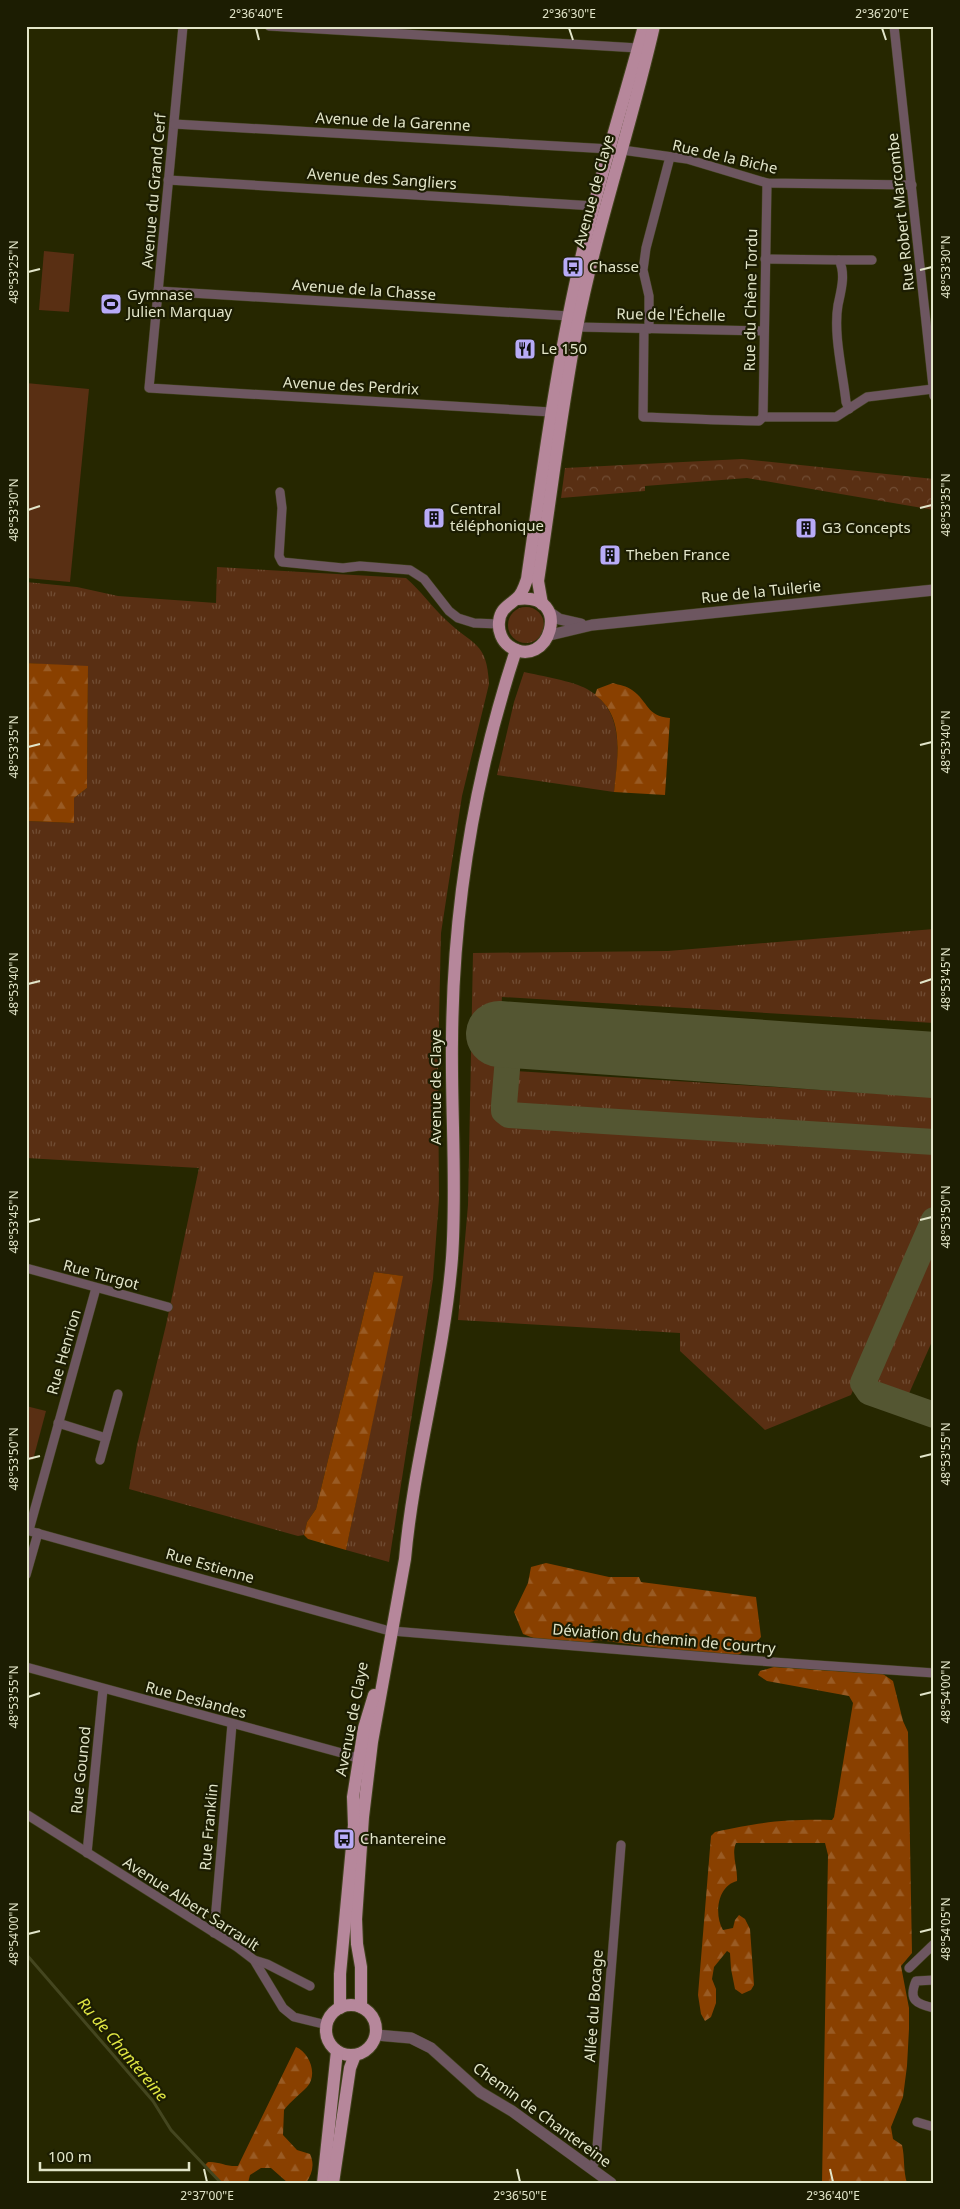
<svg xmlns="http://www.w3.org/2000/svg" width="960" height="2209" viewBox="0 0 960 2209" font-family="'Noto Sans',sans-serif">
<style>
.grass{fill:url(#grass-tufts)}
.forest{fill:url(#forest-firs)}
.park{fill:url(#park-crowns)}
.garden{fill:#592f13}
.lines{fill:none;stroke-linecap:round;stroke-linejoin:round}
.stream{stroke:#44461f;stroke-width:3}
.taxiway{stroke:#545632;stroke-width:26}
.runway{stroke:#545632;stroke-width:66}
.minor-casing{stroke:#40421c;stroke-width:10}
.tertiary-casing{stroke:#40421c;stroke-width:12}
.primary-casing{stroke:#40421c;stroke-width:14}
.minor{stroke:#6d5660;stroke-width:9}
.tertiary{stroke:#6d5660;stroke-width:11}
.primary{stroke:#b6879b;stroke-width:12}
.ticks{fill:none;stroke:#e2e5c9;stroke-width:2}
.labels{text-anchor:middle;stroke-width:4.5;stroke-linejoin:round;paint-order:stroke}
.street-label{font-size:15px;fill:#e2e5c9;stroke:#1c1d02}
.poi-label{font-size:15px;fill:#e2e5c9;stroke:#1c1d02;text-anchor:start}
.water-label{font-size:16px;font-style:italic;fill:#e1e743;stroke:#1c1d02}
.neatline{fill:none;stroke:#e2e5c9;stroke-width:2}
.ticks-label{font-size:12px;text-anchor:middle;fill:#e2e5c9}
</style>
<defs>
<pattern id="grass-tufts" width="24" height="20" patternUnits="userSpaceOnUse" patternTransform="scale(1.25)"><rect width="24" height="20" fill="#592f13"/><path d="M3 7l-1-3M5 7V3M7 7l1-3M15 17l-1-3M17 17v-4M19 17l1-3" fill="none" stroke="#714d34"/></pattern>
<pattern id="forest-firs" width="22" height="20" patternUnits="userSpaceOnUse" patternTransform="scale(1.25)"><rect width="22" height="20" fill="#894000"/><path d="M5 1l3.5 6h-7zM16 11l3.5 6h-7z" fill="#995b24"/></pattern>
<pattern id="park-crowns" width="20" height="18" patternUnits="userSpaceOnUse" patternTransform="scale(1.25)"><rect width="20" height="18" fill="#592f13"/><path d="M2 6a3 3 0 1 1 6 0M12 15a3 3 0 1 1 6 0" fill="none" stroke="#714d34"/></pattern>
</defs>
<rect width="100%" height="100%" fill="#262700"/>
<!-- grass -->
<g class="grass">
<path d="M217,567L406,578C421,591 432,607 446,620C473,646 487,641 489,684L462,796L441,933L438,1064L439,1199L433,1279L389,1562L346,1550L402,1276L374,1272L316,1509L307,1522L304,1535L298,1536L129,1489L137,1445L166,1325L199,1168L26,1158V821L74,823V798L87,788L88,667L26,663V582L77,587L118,596L216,603Z"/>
<circle cx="526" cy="625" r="18"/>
<path d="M524,672C541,676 573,681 587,689C626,711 618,755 614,792L497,775L514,702Z"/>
<path d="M934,929V1023L502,997L495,1108L497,1116L513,1125L934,1148V1203L851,1395L765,1430L680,1351V1333L458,1320L468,1205L473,953L668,951Z"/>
<path d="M515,1071L934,1097V1134L514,1108Z"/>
<path d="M934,1240V1337L907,1398L873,1385Z"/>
</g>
<!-- forest -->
<g class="forest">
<path d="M26,663L88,666L87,788L74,798V823L26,821Z"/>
<path d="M613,683C619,685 627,686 632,690C649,702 646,716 670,718L665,795L614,792C617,759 626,717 595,695L597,689Z"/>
<path d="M374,1272L403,1276L346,1550L308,1539L304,1535L307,1522L316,1509Z"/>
<path d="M546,1563L609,1577H639L641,1582L756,1597L761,1637L753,1646L733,1658L599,1640L571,1646L549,1644L523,1634L514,1612L528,1583L531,1567Z"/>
<path d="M774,1667L883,1674L893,1681L903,1721L908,1732L912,1953L901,1966L909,2008V2029L907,2066L903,2097L891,2127L893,2139L902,2145C905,2158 903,2170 907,2183H822L828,1855L825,1843H736C731,1854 738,1869 737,1881C717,1886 714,1915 723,1930L733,1928L735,1920L739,1915L745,1919L750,1929L754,1985L751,1990L742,1994L735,1989L731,1969L730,1953L727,1951L714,1967L712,1979L716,1989V2003L711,2017L705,2021L701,2014L698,1995L711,1836L715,1832C758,1822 787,1819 832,1820L834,1817L853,1703L849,1696L767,1681L758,1675L760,1671Z"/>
<path d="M296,2047C310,2053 318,2075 307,2087C299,2095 291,2101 284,2110L283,2135L297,2150L310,2154C315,2165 312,2174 306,2183H288L271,2168H261L250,2175L248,2183H221L205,2165L208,2162C218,2161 227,2167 238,2166Z"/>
</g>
<!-- park -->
<path class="park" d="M742,459L934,479V510L747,478L645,486V491L561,498L565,468Z"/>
<!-- garden -->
<g class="garden">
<path d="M44,251L74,254L69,312L39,310Z"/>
<path d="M26,383L89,389L70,582L26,578Z"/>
<path d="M26,1406L46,1411L33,1460L26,1458Z"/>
</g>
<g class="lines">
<!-- stream -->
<path class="stream" d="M26,1954L153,2101L171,2130L221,2183"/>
<!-- taxiway -->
<g class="taxiway">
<path d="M510,1034L504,1105V1111L509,1115L934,1142"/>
<path d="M934,1220L863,1383L869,1392L934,1415"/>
</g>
<!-- runway -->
<path class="runway" d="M499,1034L934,1065"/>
<!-- minor casing -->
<g class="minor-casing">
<g id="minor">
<path d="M183,26L149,388L551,412"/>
<path d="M269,26L638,48"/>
<path d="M894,26L934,396"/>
<path d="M174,124L610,149"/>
<path d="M622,150L687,159L767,183L912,185"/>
<path d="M168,180L595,206"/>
<path d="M765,259L839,260C846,274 841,291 838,305C833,334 843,373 846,402L849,409"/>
<path d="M839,260H872"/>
<path d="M158,291L569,316"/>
<path d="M577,327L764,331"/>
<path d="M644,329L643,417C682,418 720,421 759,421L763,417H836L867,397L933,389"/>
<path d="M649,329V296L643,270L646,248L670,157"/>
<path d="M763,417L767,183"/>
<path d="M280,492L282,508L279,556L282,562L343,568L360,566L410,570L424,579L449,611L458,618L474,623L498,624"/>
<path d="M26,1268L168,1307"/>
<path d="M58,1423L106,1438"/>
<path d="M100,1460L118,1394"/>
<path d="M26,1530L386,1630"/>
<path d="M29,1530L96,1288"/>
<path d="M26,1575L38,1533"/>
<path d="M392,1631L745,1660L934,1673"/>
<path d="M26,1667L349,1755L358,1759"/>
<path d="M26,1814L237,1947L254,1960L283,2008L294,2017L327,2025"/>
<path d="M87,1853L103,1689"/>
<path d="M214,1933L232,1724"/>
<path d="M254,1960L267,1964L310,1986"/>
<path d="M909,1968L934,1944"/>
<path d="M934,1980L916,1981C908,2000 916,2004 934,2008"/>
<path d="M917,2122L934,2127"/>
<path d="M591,2168L596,2160L621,1845"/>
</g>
</g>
<!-- tertiary casing -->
<g class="tertiary-casing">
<g id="tertiary">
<path d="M549,612L559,619L581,624"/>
<path d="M550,635L592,625L934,590"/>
<path d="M376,2035L411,2038L431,2048L480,2092L512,2111L611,2183"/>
</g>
</g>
<!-- primary casing -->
<g class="primary-casing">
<g id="primary">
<path d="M517,599C575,591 549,674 509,646C502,641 498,631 499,622C500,609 508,606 516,599C522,595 525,585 527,579C543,469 557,358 583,250C600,175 624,101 644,26"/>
<path d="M542,604L538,581C551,496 561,411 577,327C597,225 631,127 654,26"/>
<circle cx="351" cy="2030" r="25"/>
<path d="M361,2007V1967L357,1944L356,1919L363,1817L372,1742L405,1559C414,1458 444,1360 452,1258C457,1186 451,1113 452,1041C453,908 475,775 516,650"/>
<path d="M340,2008V1974L354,1825L353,1797L364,1728L374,1695"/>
<path d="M323,2183L337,2051"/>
<path d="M333,2183L350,2068L355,2055"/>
</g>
</g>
<!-- minor -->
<use href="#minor" class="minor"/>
<!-- tertiary -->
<use href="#tertiary" class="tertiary"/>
<!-- primary -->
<use href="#primary" class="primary"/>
</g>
<!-- ticks -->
<path class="ticks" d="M256,28L259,40M569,28L573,40M882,28L886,40M920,270L932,267M28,272L40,269M920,508L932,505M28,510L40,506M920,745L932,742M28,747L40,744M920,983L932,979M28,984L40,981M920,1220L932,1217M28,1222L40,1219M920,1457L932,1454M28,1459L40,1456M920,1695L932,1692M28,1697L40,1693M920,1932L932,1929M28,1934L40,1931M204,2169L207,2182M517,2169L520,2182M830,2169L833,2182"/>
<!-- icons -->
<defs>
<g id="bus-square" transform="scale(1.125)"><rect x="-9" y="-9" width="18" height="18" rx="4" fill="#b8abf7" stroke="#1c1d02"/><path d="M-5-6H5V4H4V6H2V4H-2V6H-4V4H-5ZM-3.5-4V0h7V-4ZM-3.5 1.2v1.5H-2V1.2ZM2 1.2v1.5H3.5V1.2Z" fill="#111"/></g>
<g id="stadium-square" transform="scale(1.125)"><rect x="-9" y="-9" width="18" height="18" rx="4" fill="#b8abf7" stroke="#1c1d02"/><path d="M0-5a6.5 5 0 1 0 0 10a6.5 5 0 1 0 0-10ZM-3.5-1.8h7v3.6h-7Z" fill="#111"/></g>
<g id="restaurant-square" transform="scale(1.125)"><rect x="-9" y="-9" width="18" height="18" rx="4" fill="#b8abf7" stroke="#1c1d02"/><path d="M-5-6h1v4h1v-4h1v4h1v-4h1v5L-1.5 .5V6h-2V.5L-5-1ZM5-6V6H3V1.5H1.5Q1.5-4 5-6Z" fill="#111"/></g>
<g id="building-square" transform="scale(1.125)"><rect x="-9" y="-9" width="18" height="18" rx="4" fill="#b8abf7" stroke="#1c1d02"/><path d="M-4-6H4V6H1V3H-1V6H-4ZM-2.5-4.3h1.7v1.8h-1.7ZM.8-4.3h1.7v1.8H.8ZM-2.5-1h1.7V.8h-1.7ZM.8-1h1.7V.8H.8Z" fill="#111"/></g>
</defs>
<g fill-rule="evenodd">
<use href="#bus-square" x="573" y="267"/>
<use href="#stadium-square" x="111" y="304"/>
<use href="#restaurant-square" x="525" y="349"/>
<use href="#building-square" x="434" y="518"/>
<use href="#building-square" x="806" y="528"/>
<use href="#building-square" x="610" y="555"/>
<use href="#bus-square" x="344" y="1839"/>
</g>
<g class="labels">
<!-- street labels -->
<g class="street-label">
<text transform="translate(393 122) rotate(3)" y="5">Avenue de la Garenne</text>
<text transform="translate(725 157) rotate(13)" y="5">Rue de la Biche</text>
<text transform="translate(382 179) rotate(4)" y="5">Avenue des Sangliers</text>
<text transform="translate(154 191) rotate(-85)" y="5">Avenue du Grand Cerf</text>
<text transform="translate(594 191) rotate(-75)" y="5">Avenue de Claye</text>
<text transform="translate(901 212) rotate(-96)" y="5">Rue Robert Marcombe</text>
<text transform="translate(364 290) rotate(4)" y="5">Avenue de la Chasse</text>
<text transform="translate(751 300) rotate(-89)" y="5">Rue du Chêne Tordu</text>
<text transform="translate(671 315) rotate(1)" y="5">Rue de l'Échelle</text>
<text transform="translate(351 386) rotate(3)" y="5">Avenue des Perdrix</text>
<text transform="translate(761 592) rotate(-6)" y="5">Rue de la Tuilerie</text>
<text transform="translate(436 1087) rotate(-90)" y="5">Avenue de Claye</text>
<text transform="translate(101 1275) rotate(15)" y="5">Rue Turgot</text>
<text transform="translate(64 1352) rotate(-74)" y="5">Rue Henrion</text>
<text transform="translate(210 1566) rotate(16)" y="5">Rue Estienne</text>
<text transform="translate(664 1639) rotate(5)" y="5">Déviation du chemin de Courtry</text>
<text transform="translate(196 1700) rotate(15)" y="5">Rue Deslandes</text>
<text transform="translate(352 1719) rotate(-79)" y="5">Avenue de Claye</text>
<text transform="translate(81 1770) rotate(-84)" y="5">Rue Gounod</text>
<text transform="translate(209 1827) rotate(-85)" y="5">Rue Franklin</text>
<text transform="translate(191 1904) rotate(33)" y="5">Avenue Albert Sarrault</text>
<text transform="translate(594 2006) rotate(-86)" y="5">Allée du Bocage</text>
<text transform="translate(542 2115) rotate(36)" y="5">Chemin de Chantereine</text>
</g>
<!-- poi labels -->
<g class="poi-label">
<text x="589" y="272">Chasse</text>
<text x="127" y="300">Gymnase<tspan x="127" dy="17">Julien Marquay</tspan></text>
<text x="541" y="354">Le 150</text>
<text x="450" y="514">Central<tspan x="450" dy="17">téléphonique</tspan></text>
<text x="822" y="533">G3 Concepts</text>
<text x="626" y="560">Theben France</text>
<text x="360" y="1844">Chantereine</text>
</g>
<!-- water labels -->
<g class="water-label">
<text transform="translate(123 2049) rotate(50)" y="6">Ru de Chantereine</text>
</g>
</g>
<!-- border -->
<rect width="960" height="2209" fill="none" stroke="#1c1d02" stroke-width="55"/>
<!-- scale -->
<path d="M40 2162v8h149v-8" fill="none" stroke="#e2e5c9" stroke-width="2.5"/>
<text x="48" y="2162" font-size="15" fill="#e2e5c9" stroke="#1c1d02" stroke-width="4" paint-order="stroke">100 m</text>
<rect x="28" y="28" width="904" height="2154" class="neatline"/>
<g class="ticks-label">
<text x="256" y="18">2°36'40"E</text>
<text x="569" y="18">2°36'30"E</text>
<text x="882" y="18">2°36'20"E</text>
<text transform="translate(946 267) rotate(-90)" y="4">48°53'30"N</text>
<text transform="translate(14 272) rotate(-90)" y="4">48°53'25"N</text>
<text transform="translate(946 505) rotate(-90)" y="4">48°53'35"N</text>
<text transform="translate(14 510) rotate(-90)" y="4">48°53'30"N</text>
<text transform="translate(946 742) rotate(-90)" y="4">48°53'40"N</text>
<text transform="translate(14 747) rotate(-90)" y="4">48°53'35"N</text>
<text transform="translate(946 979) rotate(-90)" y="4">48°53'45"N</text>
<text transform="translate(14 984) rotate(-90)" y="4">48°53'40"N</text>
<text transform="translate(946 1217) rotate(-90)" y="4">48°53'50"N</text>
<text transform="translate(14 1222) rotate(-90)" y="4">48°53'45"N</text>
<text transform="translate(946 1454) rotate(-90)" y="4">48°53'55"N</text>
<text transform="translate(14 1459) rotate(-90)" y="4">48°53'50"N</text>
<text transform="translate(946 1692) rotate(-90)" y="4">48°54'00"N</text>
<text transform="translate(14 1697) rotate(-90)" y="4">48°53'55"N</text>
<text transform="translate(946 1929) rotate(-90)" y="4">48°54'05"N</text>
<text transform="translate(14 1934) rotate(-90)" y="4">48°54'00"N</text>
<text x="207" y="2200">2°37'00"E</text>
<text x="520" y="2200">2°36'50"E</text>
<text x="833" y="2200">2°36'40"E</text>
</g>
</svg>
